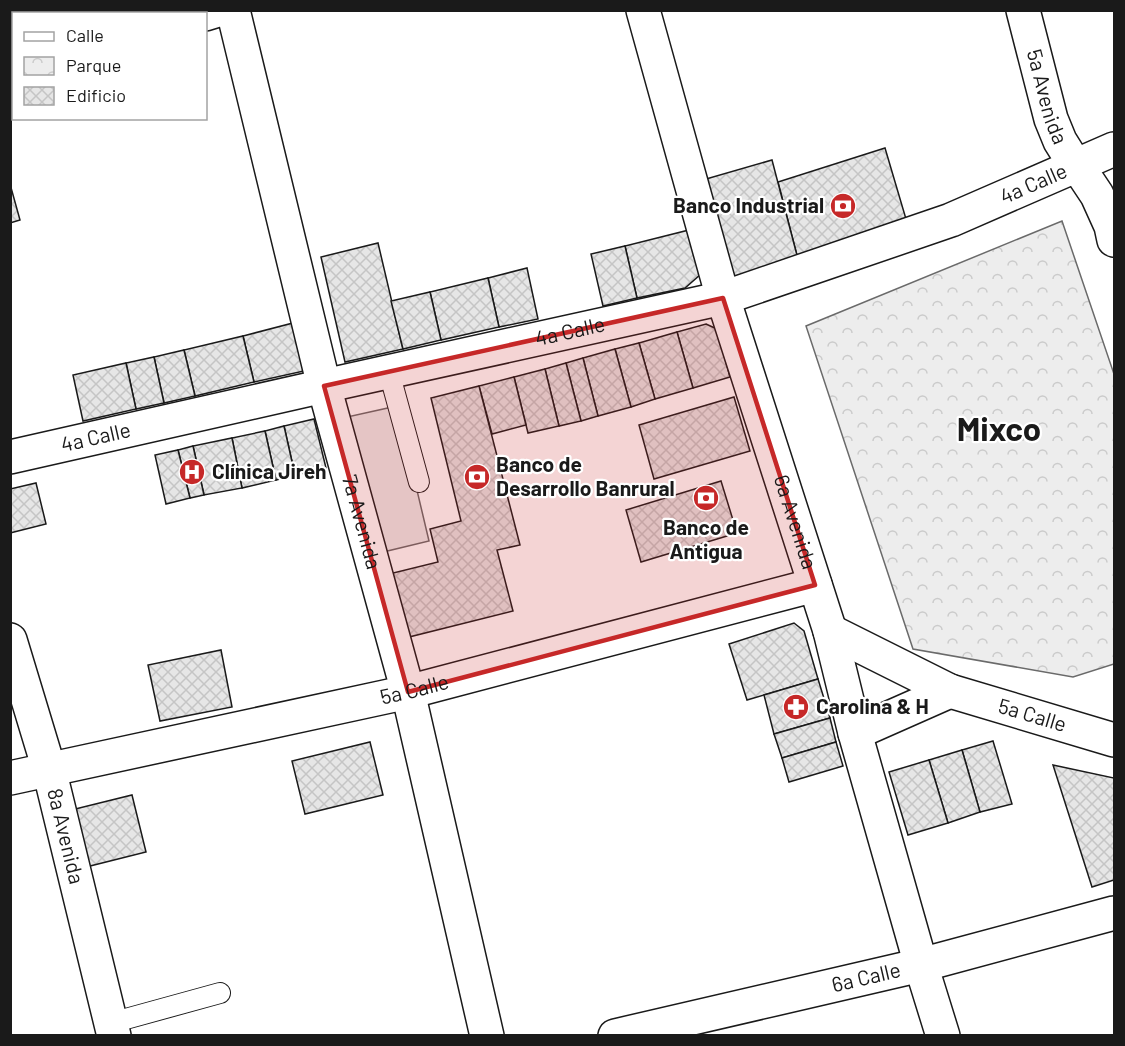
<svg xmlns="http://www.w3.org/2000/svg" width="1125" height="1046" viewBox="0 0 1125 1046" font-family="Barlow,sans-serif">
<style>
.built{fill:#ededed;stroke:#6a6a6a;stroke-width:1.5}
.park{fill:url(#park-crowns);stroke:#6a6a6a;stroke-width:1.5}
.building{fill:url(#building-cross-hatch);stroke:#1a1a1a;stroke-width:1.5}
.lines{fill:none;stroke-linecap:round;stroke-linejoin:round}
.lane-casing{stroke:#1a1a1a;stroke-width:22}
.street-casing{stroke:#1a1a1a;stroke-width:36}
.secondary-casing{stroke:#1a1a1a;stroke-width:36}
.lane{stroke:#fff;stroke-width:20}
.street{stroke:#fff;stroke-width:33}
.secondary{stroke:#fff;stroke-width:33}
.marked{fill:#c62828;fill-opacity:0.2;stroke:#c62828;stroke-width:4.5;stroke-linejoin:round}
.labels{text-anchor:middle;stroke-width:4.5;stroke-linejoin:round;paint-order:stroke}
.street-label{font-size:21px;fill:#1a1a1a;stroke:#fff}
.poi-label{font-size:21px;font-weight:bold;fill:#1a1a1a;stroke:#fff;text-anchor:start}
.town-label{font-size:33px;font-weight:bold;fill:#1a1a1a;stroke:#fff}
</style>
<defs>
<pattern id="park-crowns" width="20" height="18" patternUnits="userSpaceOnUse" patternTransform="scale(1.5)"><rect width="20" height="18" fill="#ededed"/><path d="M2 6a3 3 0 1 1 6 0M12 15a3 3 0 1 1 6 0" fill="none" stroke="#cbcbcb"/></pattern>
<pattern id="building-cross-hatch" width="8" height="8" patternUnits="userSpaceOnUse" patternTransform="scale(1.5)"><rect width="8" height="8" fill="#e6e6e6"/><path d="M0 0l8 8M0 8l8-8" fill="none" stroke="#c5c5c5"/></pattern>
</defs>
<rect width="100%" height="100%" fill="#fff"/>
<!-- built -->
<path class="built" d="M397,406L429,541L379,553L347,417Z"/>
<!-- park -->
<path class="park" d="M1062,221L1114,374V664L1073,677L913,649L806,326Z"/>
<!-- building -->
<g class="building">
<path d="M885,148L906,219L799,263L778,182Z"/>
<path d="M772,160L799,263L734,281L706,179Z"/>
<path d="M10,184L20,220L10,223Z"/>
<path d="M689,230L701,274L685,288L637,298L625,246Z"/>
<path d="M378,243L403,349L345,362L321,257Z"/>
<path d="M625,246L637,298L603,306L591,254Z"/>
<path d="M527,268L538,319L499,327L488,278Z"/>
<path d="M488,278L499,327L441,340L430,292Z"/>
<path d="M430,292L441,340L403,349L391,301Z"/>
<path d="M293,323L304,371L254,382L243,336Z"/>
<path d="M706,324L717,329L730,377L693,388L677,332Z"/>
<path d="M677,332L693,388L655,399L639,343Z"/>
<path d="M243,336L254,382L195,396L184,350Z"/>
<path d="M639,343L655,399L631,407L615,349Z"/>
<path d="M615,349L631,407L598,416L583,358Z"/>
<path d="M184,350L195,396L164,403L154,357Z"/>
<path d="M154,357L164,403L136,409L126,363Z"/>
<path d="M583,358L598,416L581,421L566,363Z"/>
<path d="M126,363L136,409L83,421L73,375Z"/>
<path d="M566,363L581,421L559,426L545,369Z"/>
<path d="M545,369L559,426L528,433L514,377Z"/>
<path d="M514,377L526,425L492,434L479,386Z"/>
<path d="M479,386L520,545L497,550L513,611L405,638L389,574L438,562L430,529L461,521L431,398Z"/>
<path d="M734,397L750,451L654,479L639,425Z"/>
<path d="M314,419L326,468L295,475L284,426Z"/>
<path d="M284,426L295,475L276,480L265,431Z"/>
<path d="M265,431L276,480L242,488L232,438Z"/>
<path d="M232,438L242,488L204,495L193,446Z"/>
<path d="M193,446L204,495L190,498L178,450Z"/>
<path d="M178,450L190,498L166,504L155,455Z"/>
<path d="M721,481L737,533L641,562L626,510Z"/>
<path d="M36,483L46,524L10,533V489Z"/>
<path d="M794,623L804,631L818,679L747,700L729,644Z"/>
<path d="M221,650L232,707L160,721L148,665Z"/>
<path d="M818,679L830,718L774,734L764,695Z"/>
<path d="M830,718L836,742L782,758L774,734Z"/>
<path d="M993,741L1012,804L980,812L962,750Z"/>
<path d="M370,742L383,795L305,814L292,761Z"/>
<path d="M836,742L843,766L789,782L782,758Z"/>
<path d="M962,750L980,812L948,823L929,760Z"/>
<path d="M929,760L948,823L908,835L889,772Z"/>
<path d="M1053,765L1114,778V880L1092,887Z"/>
<path d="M132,795L146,852L78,869L63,812Z"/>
</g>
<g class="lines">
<!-- lane casing -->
<g class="lane-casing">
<g id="lane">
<path d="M389,372L419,482"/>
<path d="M111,1023L220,993"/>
</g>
</g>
<!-- street casing -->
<g class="street-casing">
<g id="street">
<path id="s1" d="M233,10L324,386L408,692L487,1036"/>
<path id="s2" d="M643,10L723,298L951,220L1114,149"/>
<path id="s3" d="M1023,10L1051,119L1060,141L1075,165L1085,177L1097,195L1111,226L1114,240"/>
<path d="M205,14L218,10"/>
<path d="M10,59L14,58"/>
<path id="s4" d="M10,640L49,769L114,1036"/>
<path id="s5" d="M615,1036L921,965L1114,913"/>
</g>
</g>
<!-- secondary casing -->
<g class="secondary-casing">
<g id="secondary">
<path id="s6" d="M10,457L324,386L723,298L830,631L855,733L921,965L943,1036"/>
<path id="s7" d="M830,631L950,691L1114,740"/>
<path d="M855,733L950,691"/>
<path id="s8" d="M10,778L408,692L815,585"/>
</g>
</g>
<!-- lane -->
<use href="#lane" class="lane"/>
<!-- street -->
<use href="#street" class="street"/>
<!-- secondary -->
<use href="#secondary" class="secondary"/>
</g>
<!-- marked area -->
<path class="marked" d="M723,298L815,585L408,692L324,386Z"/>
<!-- icons -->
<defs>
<g id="bank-disc" transform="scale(1.35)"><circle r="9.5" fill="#c62828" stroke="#fff"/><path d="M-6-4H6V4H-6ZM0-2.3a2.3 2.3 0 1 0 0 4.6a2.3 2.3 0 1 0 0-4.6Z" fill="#fff"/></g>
<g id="hospital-disc" transform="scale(1.35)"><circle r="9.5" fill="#c62828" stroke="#fff"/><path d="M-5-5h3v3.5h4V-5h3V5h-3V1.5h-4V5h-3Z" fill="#fff"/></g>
<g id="pharmacy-disc" transform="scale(1.35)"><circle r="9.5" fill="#c62828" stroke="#fff"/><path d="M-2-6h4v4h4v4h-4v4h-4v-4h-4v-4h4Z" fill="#fff"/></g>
</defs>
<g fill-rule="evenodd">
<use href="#bank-disc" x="843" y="206"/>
<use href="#hospital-disc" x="192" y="472"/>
<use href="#bank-disc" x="477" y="477"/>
<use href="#bank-disc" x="706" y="498"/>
<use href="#pharmacy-disc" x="796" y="707"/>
</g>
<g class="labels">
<!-- street labels -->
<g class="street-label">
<text dy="7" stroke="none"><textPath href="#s3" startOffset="90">5a Avenida</textPath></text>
<text dy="7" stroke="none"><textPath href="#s2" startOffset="630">4a Calle</textPath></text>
<text dy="7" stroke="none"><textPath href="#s6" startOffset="574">4a Calle</textPath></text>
<text dy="7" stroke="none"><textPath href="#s6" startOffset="88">4a Calle</textPath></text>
<text dy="7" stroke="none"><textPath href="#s1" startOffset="528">7a Avenida</textPath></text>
<text dy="7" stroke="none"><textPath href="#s6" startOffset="966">6a Avenida</textPath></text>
<text dy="7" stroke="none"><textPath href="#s8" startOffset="414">5a Calle</textPath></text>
<text dy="7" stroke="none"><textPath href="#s7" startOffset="220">5a Calle</textPath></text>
<text dy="7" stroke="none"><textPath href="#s4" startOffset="204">8a Avenida</textPath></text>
<text dy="7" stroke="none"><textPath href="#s5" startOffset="258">6a Calle</textPath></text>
</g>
<!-- poi labels -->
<g class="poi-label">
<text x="824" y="213" text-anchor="end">Banco Industrial</text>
<text x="496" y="472">Banco de<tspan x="496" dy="24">Desarrollo Banrural</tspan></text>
<text x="212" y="479">Clínica Jireh</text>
<text x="706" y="535" text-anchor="middle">Banco de<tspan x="706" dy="24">Antigua</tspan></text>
<text x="816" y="714">Carolina &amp; H</text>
</g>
<!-- town labels -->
<g class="town-label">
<text x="999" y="441">Mixco</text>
</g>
</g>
<!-- border -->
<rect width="1125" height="1046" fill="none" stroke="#1a1a1a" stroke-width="24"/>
<!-- legend -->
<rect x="12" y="12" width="195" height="108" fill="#ffffff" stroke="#a3a3a3" stroke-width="1.5"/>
<rect x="24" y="32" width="30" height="9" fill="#ffffff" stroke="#a3a3a3" stroke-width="1.5"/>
<text x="66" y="42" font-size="18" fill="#1a1a1a">Calle</text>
<rect x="24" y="57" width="30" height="18" fill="url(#park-crowns)" stroke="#a3a3a3" stroke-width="1.5"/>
<text x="66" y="72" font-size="18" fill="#1a1a1a">Parque</text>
<rect x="24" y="87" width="30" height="18" fill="url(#building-cross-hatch)" stroke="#a3a3a3" stroke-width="1.5"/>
<text x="66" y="102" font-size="18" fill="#1a1a1a">Edificio</text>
</svg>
